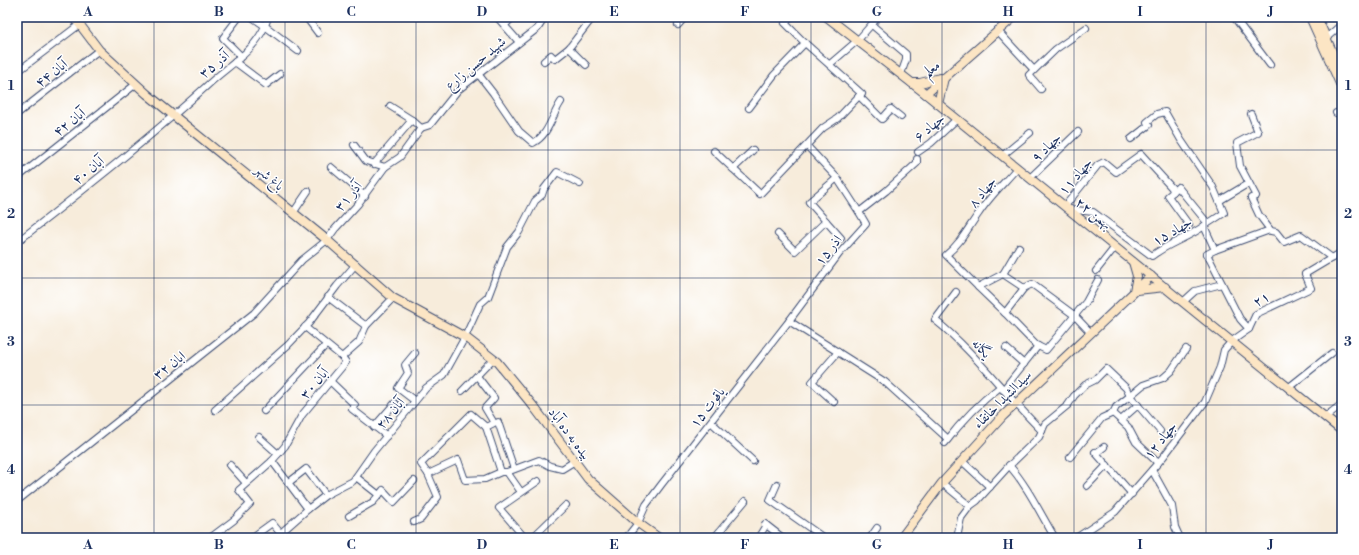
<svg xmlns="http://www.w3.org/2000/svg" width="1359" height="555" viewBox="0 0 1359 555" font-family="'Libre Bodoni',Amiri,serif">
<style>
.lines{fill:none;stroke-linecap:round;stroke-linejoin:round}
.minor-casing{stroke:#3c4b71;stroke-width:8}
.secondary-casing{stroke:#3c4b71;stroke-width:10}
.minor{stroke:#fff;stroke-width:6}
.secondary{stroke:#fce5c4;stroke-width:8}
.grid{fill:none;stroke:#1b2f5e;stroke-width:1;stroke-opacity:0.55}
.labels{text-anchor:middle;stroke-width:3;stroke-linejoin:round;paint-order:stroke}
.street-label{font-size:14px;fill:#1b2f5e;stroke:#fff}
.neatline{fill:none;stroke:#1b2f5e;stroke-width:1.5}
.grid-label{font-size:13px;text-anchor:middle;font-weight:bold;fill:#1b2f5e}
</style>
<rect width="100%" height="100%" fill="#fff"/>
<filter id="ink" filterUnits="userSpaceOnUse"><feTurbulence type="fractalNoise" baseFrequency=".025" numOctaves="2"/><feDisplacementMap in="SourceGraphic" scale="8" xChannelSelector="R" yChannelSelector="G"/><feConvolveMatrix kernelMatrix="1 2 1 2 8 2 1 2 1" color-interpolation-filters="sRGB"/></filter>
<filter id="wash" filterUnits="userSpaceOnUse"><feTurbulence type="fractalNoise" baseFrequency=".012" numOctaves="4" result="noise"/><feDisplacementMap in="SourceGraphic" scale="16" xChannelSelector="R" yChannelSelector="G"/><feGaussianBlur stdDeviation="0.9" result="paint"/><feColorMatrix in="noise" values="0 0 0 0 0 0 0 0 0 0 0 0 0 0 0 0 0 1.4 0 .05"/><feComposite in="paint" operator="in"/></filter>
<g filter="url(#wash)">
<rect width="100%" height="100%" fill="#f7ecdb"/>
</g>
<g filter="url(#ink)">
<g class="lines">
<!-- minor casing -->
<g class="minor-casing">
<g id="minor">
<path d="M239,17L223,38L242,57"/>
<path d="M268,17L265,26L298,51"/>
<path d="M306,17L318,33"/>
<path d="M497,17L519,42"/>
<path d="M791,17L785,23L805,43L862,94L859,96L882,119L891,109L901,117"/>
<path d="M1234,17L1270,65"/>
<path d="M505,25L513,17"/>
<path d="M678,25L685,17"/>
<path d="M872,25L906,54V60L901,74"/>
<path d="M997,30L1034,70"/>
<path d="M1324,40L1342,24"/>
<path d="M544,61L551,55L555,59L569,48"/>
<path d="M235,62L266,85L280,74"/>
<path d="M830,64L858,40L878,17"/>
<path d="M586,65L569,48L593,17"/>
<path d="M17,72L79,25"/>
<path d="M479,75L493,93L519,131L533,143C549,135 552,115 561,102"/>
<path d="M1041,89L1029,75L1056,49L1086,28"/>
<path d="M390,106L412,120L421,128"/>
<path d="M749,108L774,75L805,43"/>
<path d="M1336,113L1342,111"/>
<path d="M17,114L99,50"/>
<path d="M1251,114L1258,132L1237,143L1240,166L1256,196L1251,198L1259,215L1271,231L1276,232L1284,242L1301,235L1332,258"/>
<path d="M421,128L430,125L458,90L538,28L545,17"/>
<path d="M1131,139L1149,125L1147,122L1157,114L1165,112L1181,140L1213,187L1219,201"/>
<path d="M354,145L366,161L385,167L400,157L421,128"/>
<path d="M807,146L837,178L809,202L841,238"/>
<path d="M714,151L760,194L823,128L838,118L859,96"/>
<path d="M918,152L931,143L957,119"/>
<path d="M1002,156L1030,133"/>
<path d="M374,164L412,120"/>
<path d="M331,167L365,196"/>
<path d="M1017,168C1005,182 989,197 979,213C968,228 961,243 946,255L978,287L1003,274L1019,247"/>
<path d="M733,169L753,150"/>
<path d="M17,178L136,84"/>
<path d="M837,178L859,212L886,191L917,163V159"/>
<path d="M1030,178L1078,132"/>
<path d="M1249,183L1219,201L1224,213L1204,226L1215,250L1270,230"/>
<path d="M1173,192L1178,187L1205,220"/>
<path d="M1065,206L1098,165L1104,162L1116,172L1141,154L1172,188L1173,192L1168,196L1189,225"/>
<path d="M1068,209L1093,212L1152,256C1168,243 1188,238 1204,226"/>
<path d="M293,213L308,191"/>
<path d="M778,234L795,251L826,221"/>
<path d="M17,242C83,190 149,139 211,82C231,64 254,51 265,26L252,17"/>
<path d="M1215,250L1207,254L1240,319L1249,329"/>
<path d="M1096,271L1115,247"/>
<path d="M1003,274L1024,288"/>
<path d="M978,287L1005,313L1024,288L1032,284L1074,315L1090,332"/>
<path d="M956,292L935,320C975,352 1005,395 1042,431"/>
<path d="M328,297L366,326"/>
<path d="M1183,302L1195,291L1222,284"/>
<path d="M1005,313L1036,345L1046,350L1086,302L1098,280"/>
<path d="M789,321L885,382L948,439"/>
<path d="M305,327L342,357"/>
<path d="M1006,348L1024,364"/>
<path d="M415,353L405,365L408,373L398,388L415,401"/>
<path d="M477,376L494,398L485,408L494,423L486,427L501,472H507L521,492"/>
<path d="M330,381L355,405"/>
<path d="M1288,388L1332,353"/>
<path d="M1003,390L1038,346"/>
<path d="M462,391L493,359"/>
<path d="M834,402L812,382L838,352"/>
<path d="M352,409L387,436"/>
<path d="M215,410L288,345L309,323L337,286L356,264"/>
<path d="M264,411L326,345"/>
<path d="M1113,413L1128,427L1136,442L1158,463"/>
<path d="M1325,417L1342,404"/>
<path d="M1121,420L1138,405"/>
<path d="M498,422L514,469"/>
<path d="M711,422L753,461"/>
<path d="M374,427L395,403"/>
<path d="M1160,431L1130,396L1143,385L1163,378L1171,371L1186,349"/>
<path d="M259,437L278,454"/>
<path d="M945,443C961,422 979,403 1000,387"/>
<path d="M1095,452L1132,494"/>
<path d="M1096,453L1104,447"/>
<path d="M272,461L308,509L326,495L306,469L288,483"/>
<path d="M962,461L990,487"/>
<path d="M230,465L246,483"/>
<path d="M1009,465C1028,487 1040,513 1055,538"/>
<path d="M1152,470L1172,506L1175,527L1180,538"/>
<path d="M507,472L539,460L550,466L562,469L575,461"/>
<path d="M428,474L458,460L465,480L485,479L501,472"/>
<path d="M356,477L379,495L383,490L394,502L414,481"/>
<path d="M942,483L970,506"/>
<path d="M777,484L770,500L824,538"/>
<path d="M1087,486L1107,465"/>
<path d="M326,495L353,481L374,451L426,388L444,375L465,337L480,304L488,297L507,247L519,232L535,201L542,195L544,189L557,172L580,184"/>
<path d="M17,501L254,313L302,260L327,240L335,229L358,204L385,167"/>
<path d="M349,516L373,502L379,495"/>
<path d="M414,522L421,519L438,497L428,474L421,464L471,414L486,427"/>
<path d="M765,524L783,538"/>
<path d="M254,536L272,523L281,534"/>
<path d="M210,538L234,520L250,504L239,490L272,461L285,446L302,415L346,362L342,357L359,342L366,326L393,298"/>
<path d="M285,538L281,534L283,531L308,509"/>
<path d="M525,538L499,508L538,481"/>
<path d="M532,538L566,505"/>
<path d="M626,538L638,523L646,505L661,485L789,321L839,254L866,224L859,212"/>
<path d="M714,538L745,501"/>
<path d="M758,538L766,525"/>
<path d="M870,538L877,528"/>
<path d="M957,538L961,518L970,506L977,501L1007,468L1039,437L1045,424L1068,405L1074,396L1085,385L1095,380L1106,369L1126,388L1130,396L1116,407L1113,413L1102,418L1070,457"/>
<path d="M1076,538L1115,512L1164,456L1205,402L1220,367L1224,350L1232,341L1249,329L1256,314L1311,288L1305,274L1342,252"/>
</g>
</g>
<!-- secondary casing -->
<g class="secondary-casing">
<g id="secondary">
<path d="M74,17L99,50L147,94L327,240L393,298L465,337L497,362L534,407L588,479L638,523L659,538"/>
<path d="M827,17L926,94L1342,431"/>
<path d="M1310,17L1342,88"/>
<path d="M1317,17L1342,74"/>
<path d="M912,83H920L940,78"/>
<path d="M926,94L1014,17"/>
<path d="M938,104L944,78"/>
<path d="M1133,262L1137,276L1134,291"/>
<path d="M1137,290L1165,287"/>
<path d="M901,538L942,483L1003,416L1151,276"/>
</g>
</g>
<!-- minor -->
<use href="#minor" class="minor"/>
<!-- secondary -->
<use href="#secondary" class="secondary"/>
</g>
</g>
<!-- grid -->
<path class="grid" d="M154,17V538M285,17V538M416,17V538M548,17V538M680,17V538M811,17V538M942,17V538M1074,17V538M1206,17V538M17,150H1342M17,278H1342M17,405H1342"/>
<g class="labels">
<!-- street labels -->
<g class="street-label">
<text transform="translate(475 63) rotate(-40)" y="5">شهید حسن زارع</text>
<text transform="translate(214 64) rotate(-40)" y="5">آذر ۳۵</text>
<text transform="translate(931 68) rotate(-36)" y="5">معلم</text>
<text transform="translate(51 73) rotate(-38)" y="5">آبان ۴۴</text>
<text transform="translate(69 122) rotate(-38)" y="5">آبان ۴۲</text>
<text transform="translate(929 127) rotate(-40)" y="5">جهاد ۶</text>
<text transform="translate(1046 147) rotate(-44)" y="5">جهاد ۹</text>
<text transform="translate(88 170) rotate(-39)" y="5">آبان ۴۰</text>
<text transform="translate(1075 176) rotate(-49)" y="5">جهاد ۱۱</text>
<text transform="translate(270 177) rotate(40)" y="5">باغ شهر</text>
<text transform="translate(982 192) rotate(-51)" y="5">جهاد ۸</text>
<text transform="translate(348 196) rotate(-50)" y="5">آذر ۳۱</text>
<text transform="translate(1094 213) rotate(39)" y="5">۲۲ بهمن</text>
<text transform="translate(1172 231) rotate(-30)" y="5">جهاد ۱۵</text>
<text transform="translate(828 250) rotate(-52)" y="5">اذر ۱۵</text>
<text transform="translate(1261 299) rotate(-29)" y="5">۲۱</text>
<text transform="translate(982 348) rotate(47)" y="5">یگانه</text>
<text transform="translate(169 365) rotate(-38)" y="5">ابان ۳۲</text>
<text transform="translate(314 383) rotate(-50)" y="5">آبان ۳۰</text>
<text transform="translate(1002 399) rotate(-45)" y="5">سیدالشهدا خانقاء</text>
<text transform="translate(707 407) rotate(-52)" y="5">یاقوت ۱۵</text>
<text transform="translate(390 413) rotate(-50)" y="5">آبان ۲۸</text>
<text transform="translate(570 433) rotate(53)" y="5">بیده به ده آباد</text>
<text transform="translate(1160 440) rotate(-51)" y="5">جهاد ۱۲</text>
</g>
</g>
<!-- margin -->
<rect width="1359" height="555" fill="none" stroke="#fff" stroke-width="44"/>
<rect x="22" y="22" width="1315" height="511" class="neatline"/>
<g class="grid-label">
<text x="88" y="16">A</text>
<text x="219" y="16">B</text>
<text x="351" y="16">C</text>
<text x="482" y="16">D</text>
<text x="614" y="16">E</text>
<text x="745" y="16">F</text>
<text x="877" y="16">G</text>
<text x="1008" y="16">H</text>
<text x="1140" y="16">I</text>
<text x="1271" y="16">J</text>
<text x="11" y="90">1</text>
<text x="1348" y="90">1</text>
<text x="11" y="218">2</text>
<text x="1348" y="218">2</text>
<text x="11" y="346">3</text>
<text x="1348" y="346">3</text>
<text x="11" y="474">4</text>
<text x="1348" y="474">4</text>
<text x="88" y="549">A</text>
<text x="219" y="549">B</text>
<text x="351" y="549">C</text>
<text x="482" y="549">D</text>
<text x="614" y="549">E</text>
<text x="745" y="549">F</text>
<text x="877" y="549">G</text>
<text x="1008" y="549">H</text>
<text x="1140" y="549">I</text>
<text x="1271" y="549">J</text>
</g>
</svg>
